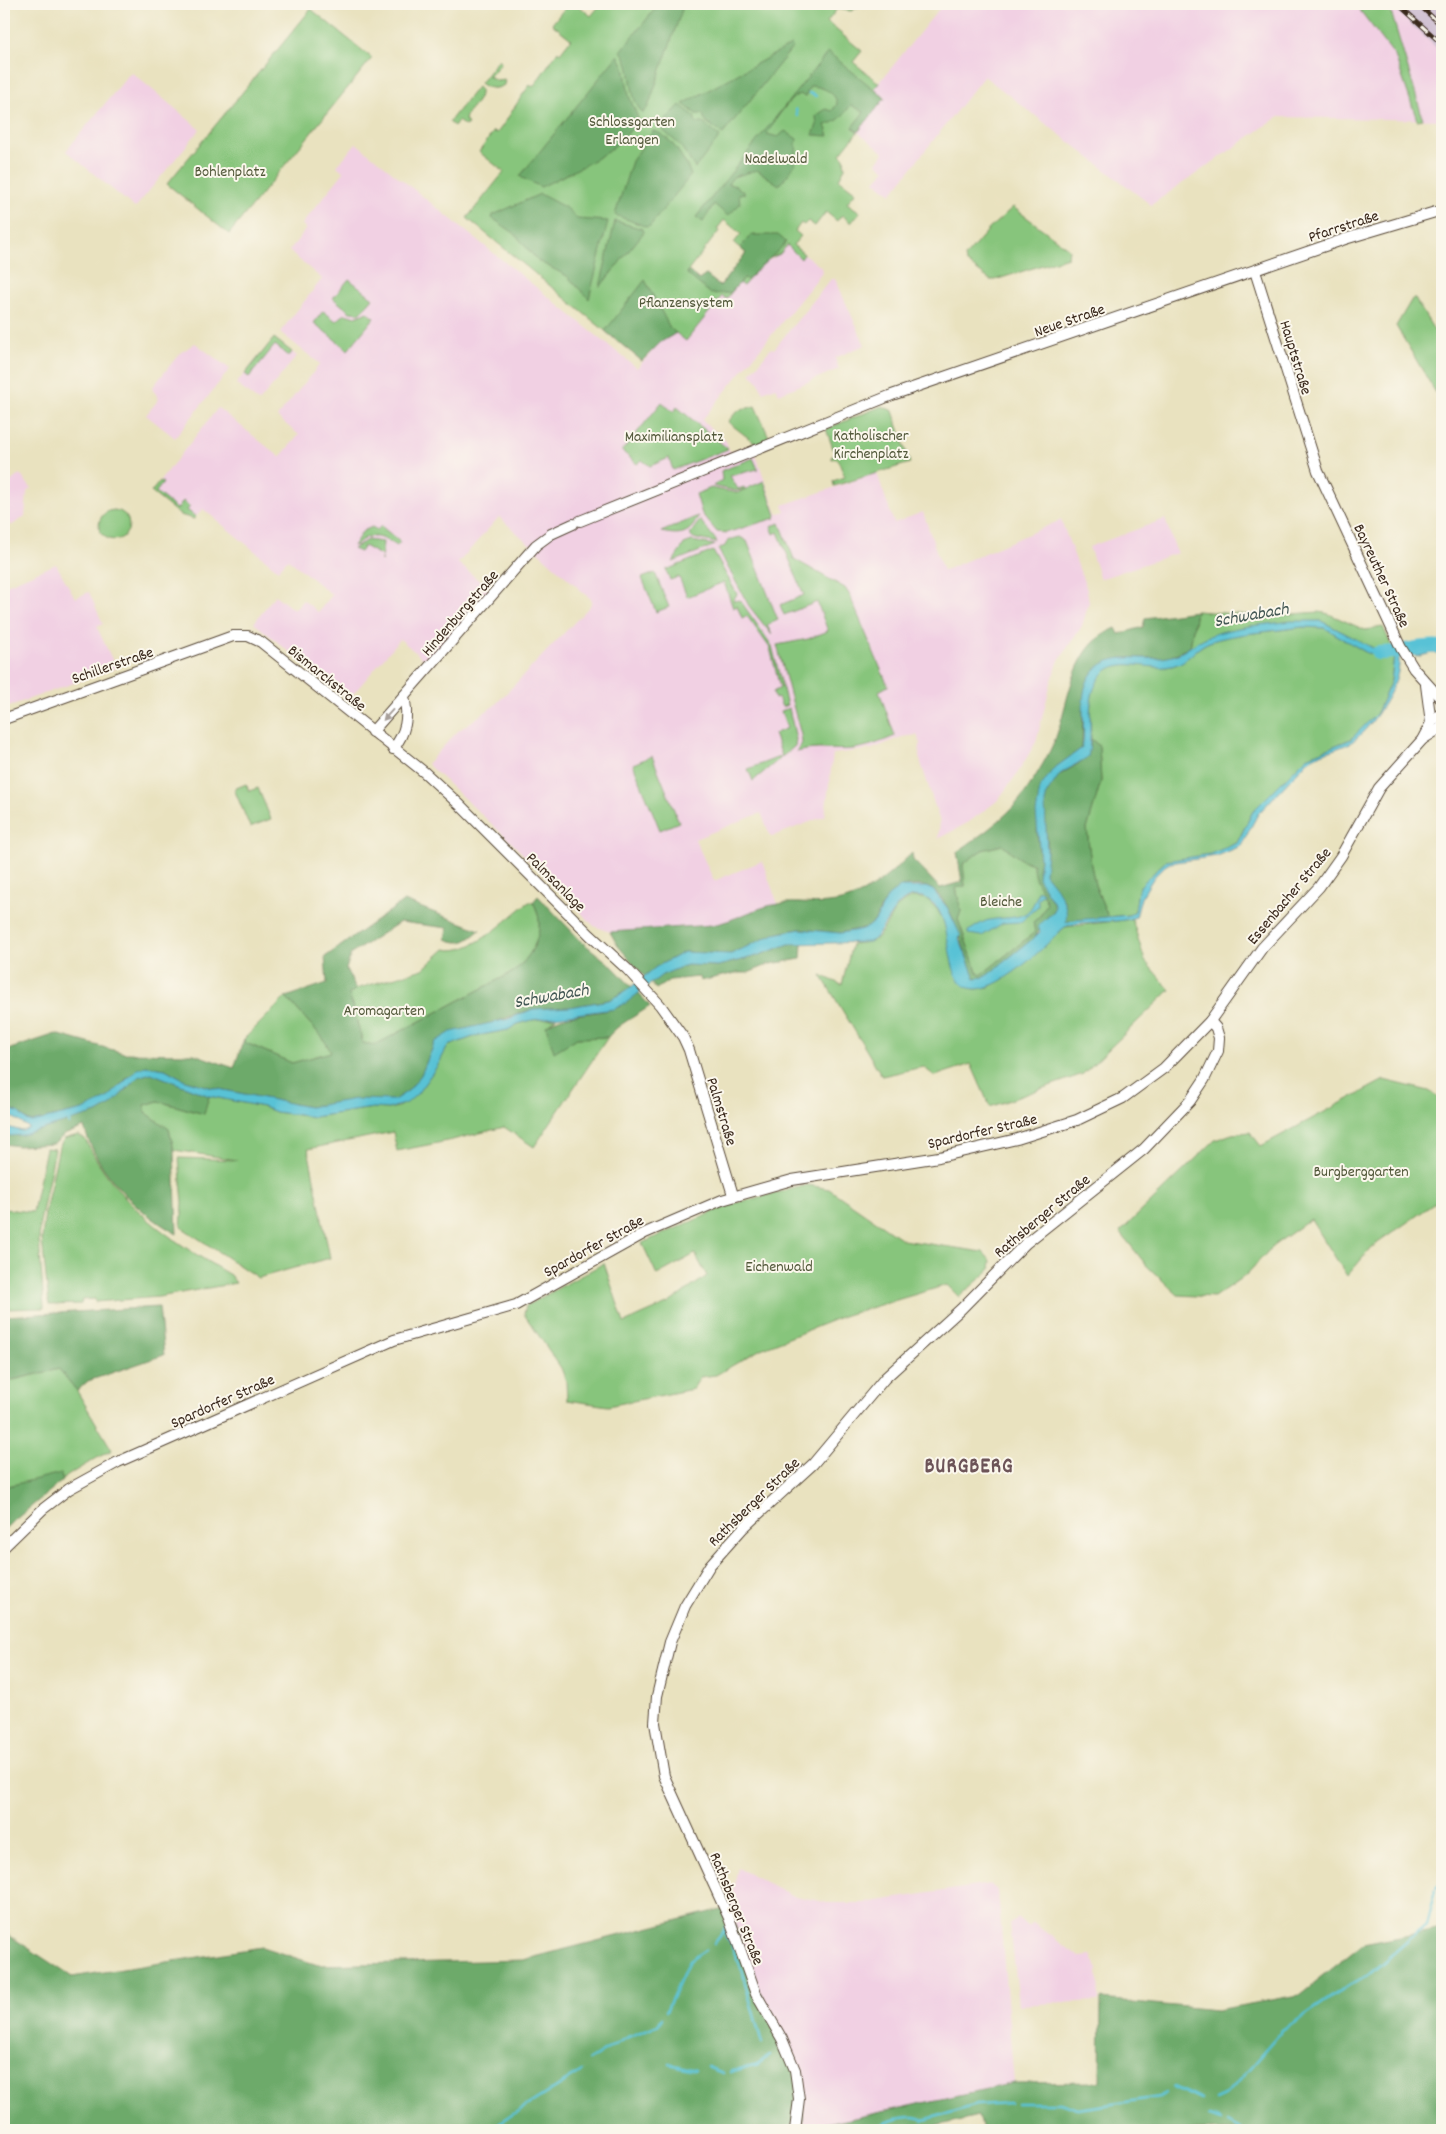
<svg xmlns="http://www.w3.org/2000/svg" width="1446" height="2134" viewBox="0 0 1446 2134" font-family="Dekko,sans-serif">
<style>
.built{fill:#f1d0e3}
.industrial{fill:#cebed1}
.green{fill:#87c57b;stroke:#61784c;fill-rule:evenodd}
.forest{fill:#6daa6b;stroke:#546a44;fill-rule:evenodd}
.water{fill:#59c2d6;stroke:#4a767a;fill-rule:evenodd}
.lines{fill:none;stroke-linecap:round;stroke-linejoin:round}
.stream{stroke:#59c2d6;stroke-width:2.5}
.river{stroke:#59c2d6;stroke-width:14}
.minor-casing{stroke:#554636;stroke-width:12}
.minor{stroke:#fff;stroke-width:10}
.rail-casing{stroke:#3b2a1e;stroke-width:4.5}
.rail{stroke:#fbf7ec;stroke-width:2.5;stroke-dasharray:8;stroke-linecap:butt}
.oneway{fill:#a79f9a}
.labels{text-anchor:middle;stroke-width:4;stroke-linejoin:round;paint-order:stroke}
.park-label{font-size:16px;fill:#52583a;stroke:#fbf7ec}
.street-label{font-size:16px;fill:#3b2a1e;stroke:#fbf7ec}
.water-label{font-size:18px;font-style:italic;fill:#445855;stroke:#fbf7ec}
.district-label{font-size:21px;font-weight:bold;letter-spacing:1px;fill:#6d5458;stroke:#fbf7ec}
</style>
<rect width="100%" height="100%" fill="#fbf7ec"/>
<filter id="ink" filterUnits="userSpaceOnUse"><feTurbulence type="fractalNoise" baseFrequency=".02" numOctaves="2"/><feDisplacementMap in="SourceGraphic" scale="10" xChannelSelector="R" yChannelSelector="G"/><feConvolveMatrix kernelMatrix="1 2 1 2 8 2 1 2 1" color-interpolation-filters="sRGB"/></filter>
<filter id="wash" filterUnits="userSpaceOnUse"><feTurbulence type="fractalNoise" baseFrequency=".0096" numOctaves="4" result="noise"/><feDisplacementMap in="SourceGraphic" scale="20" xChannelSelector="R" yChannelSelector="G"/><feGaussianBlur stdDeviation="1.12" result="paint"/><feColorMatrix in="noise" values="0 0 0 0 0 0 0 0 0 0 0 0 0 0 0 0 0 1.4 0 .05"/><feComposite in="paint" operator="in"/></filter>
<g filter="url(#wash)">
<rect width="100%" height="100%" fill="#e9e2bf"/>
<!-- built -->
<g class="built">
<path d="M941,4H1389L1442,53V120L1278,117L1151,205L984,76L891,194L875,181L885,170L877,163L884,153L858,132L885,98L874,89L939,9Z"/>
<path d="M131,72L200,129L135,208L66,151Z"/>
<path d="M356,143L637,368L661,342L676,333L686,341L722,295L739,283L743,286L760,265L773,258L787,245L801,259L804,254L821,267L822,273L702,420L726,441L730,452L747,446L754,450L777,514L785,511L783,505L877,473L894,523L923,512L943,571L1061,520L1087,590L1089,602L1082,626L1059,660L1051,682L1036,742L1017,774L997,801L969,822L938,839L940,822L919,757L920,743L917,735L902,737L872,749L833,754L825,816L771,837L761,813L695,839L714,881L762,861L778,904L725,923L712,925L610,932L594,926L510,841L427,764L458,731L495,705L590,606L592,600L499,517L458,563L493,592L429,664L400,639L348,700L254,623L275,595L294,610L303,600L318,612L332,595L288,559L278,570L203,509L194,519L180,515L151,492L218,408L280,457L299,435L277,417L320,364L280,332L322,279L289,251L306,229L302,224L344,172L337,166Z"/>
<path d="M831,279H835L865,345L835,358L839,369L779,394L776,387L763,392L758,381L750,374L771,348L774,349Z"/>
<path d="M274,338L297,356L259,402L236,384Z"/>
<path d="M195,343L230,369L175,438L146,415L159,399L152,388L179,354Z"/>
<path d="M20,474L31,488L27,492L25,516L11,526L4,515V487Z"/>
<path d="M1165,519L1177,553L1100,579L1089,547Z"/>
<path d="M56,564L75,598L89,592L103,624L97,627L116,668L4,708V586Z"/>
<path d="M738,1868L791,1895L829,1903H864L990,1884L998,1891L1014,2083L803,2129L801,2077L762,1998L729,1907Z"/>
<path d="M1017,1918L1027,1927L1033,1923L1080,1957L1091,1956L1098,1968L1099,2001L1019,2005L1010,1923Z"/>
</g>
<!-- industrial -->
<path class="industrial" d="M1389,4H1442V53Z"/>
<!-- green -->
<g class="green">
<path d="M568,4H576L591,16L601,4H863L851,11L837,9L827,22L862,51L853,62L879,83L874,89L885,98L840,154L844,158L845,168L839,179L856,192L847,203L860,212L851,223L842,215L837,221L826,212L815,226L808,221L804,225L801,223L795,231L801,236L793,245L804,254L801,259L787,245L780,254L766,260L743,286L739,283L726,299L722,296L686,341L676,333L661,342L642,361L467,218L504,172L479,152L494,131L497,133C511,115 517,101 530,85L533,87L558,51L560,53L571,39L552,24ZM724,220L741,234L734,243L746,253L720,286L706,275L699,280L688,271L719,231L717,229Z"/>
<path d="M1355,4H1380L1392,15L1423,119L1417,120L1395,56Z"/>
<path d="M311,9L372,58L229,234L167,184Z"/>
<path d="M499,59L501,63L489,77L497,81L505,80L504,85C497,90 487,89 480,83Z"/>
<path d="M477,87L480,89C482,104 467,107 465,120L468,124L465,126L458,121L454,126L449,122Z"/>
<path d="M1013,207L1069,249L1068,257L995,280H990L966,262L965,257L990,228Z"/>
<path d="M349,279L373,298L360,313L350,312L333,298Z"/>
<path d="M1412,299H1415L1442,343V403L1396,326Z"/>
<path d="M323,311L336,321L345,314L356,317L367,312L374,318L348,350L314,323Z"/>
<path d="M274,338L292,352L289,356L275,345L249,377L245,374Z"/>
<path d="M662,402L673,412L677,407L728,449L673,470L669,458L650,466L642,460L637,464L622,451Z"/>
<path d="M755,406L769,437L767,442L760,445L755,443L728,422L737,411Z"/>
<path d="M882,406L893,411L910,463L834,486L833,481L845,477L837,458L832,459L831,457L835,454L826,429Z"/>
<path d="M753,458L758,469L730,476L738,489L744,487L745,489L736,491L713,486L722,480L721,471Z"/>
<path d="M160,481L163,483L156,492L177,509L183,501L190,507L187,510L196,517L194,519L180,515L151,492Z"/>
<path d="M764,481L776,515L775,518L726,533L717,532L702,514L696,494L711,488L737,493Z"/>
<circle cx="114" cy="525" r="15"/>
<path d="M698,516C691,535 680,536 661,532Z"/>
<path d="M700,520L715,539L717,543L692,538L690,534Z"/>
<path d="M780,523L794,559L845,588L849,594L888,686L879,691L895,736C881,742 868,747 853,749C831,751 819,746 797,752L802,743L801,735L777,645L808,639L828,631L817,602L784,615L780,605L804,595L778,532L774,534L771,526Z"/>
<path d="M381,526L400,542L397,546C388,540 373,532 362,540C358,543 358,545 353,546L363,531L372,527L377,530Z"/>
<path d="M740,537L747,541L778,620L767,625L772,635L749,606L718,549L725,546L728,540Z"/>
<path d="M367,540L383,542L381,561L382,556L364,546L360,552L353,549Z"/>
<path d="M692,541L715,545L673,562L684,544Z"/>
<path d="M713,551L737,594L733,601L740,600L772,646L787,705L782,707L778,698L775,699L773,692L780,688L770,648L747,616L742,618L737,606L733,608L724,582L687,597L679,577L670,580L666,570Z"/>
<path d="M655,573L669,607L656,612L642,578Z"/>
<path d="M1196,611L1265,616L1319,612L1329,614L1365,630L1383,627L1393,649H1375L1321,621L1250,626L1210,636L1190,647Z"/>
<path d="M1302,627L1325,628L1367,653L1394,656L1391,681L1377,713L1351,739L1307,757L1253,811L1237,843L1210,855L1166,861L1141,885L1138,891L1135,911L1129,915L1108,917L1095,885L1091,865L1087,829L1101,781L1099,746L1091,739C1091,719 1086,684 1106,670C1124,658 1146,668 1166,667C1185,665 1191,652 1205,644C1223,634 1279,631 1302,627Z"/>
<path d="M789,708L796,739L795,746L753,781L748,769L782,756L774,734L787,728L781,711Z"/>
<path d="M652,756L679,822L660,830L633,764Z"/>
<path d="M246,784L249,791L258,788L271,819L250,827L234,789Z"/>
<path d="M1002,845L1022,860L1033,864C1033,884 1042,885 1047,904L1039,917L1033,922L1035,932L981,975L977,972L958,919L961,911L956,887L965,886L963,864L982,850Z"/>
<path d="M915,897L927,899L937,909L945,923L956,976L965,986L975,989L989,987L1016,970L1065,927L1132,919L1145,961L1170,990L1083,1074L990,1107L971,1064L935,1076L923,1067L882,1076L821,975L842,985L852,944C860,943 869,943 875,939C890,927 891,902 915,897Z"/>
<path d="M529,902H533C548,928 534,955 513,972L375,1045L363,1043L349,994L356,989L423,969L445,949C472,956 508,918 529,902Z"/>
<path d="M286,997L323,1038L332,1052L292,1063L246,1043L244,1039Z"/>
<path d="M556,1018L546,1026L577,1038L608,1037L534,1147L504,1127L448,1141L397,1151L393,1132L308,1149L330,1258L258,1278L181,1227L183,1203L179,1158L237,1160L174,1150L169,1129L145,1112V1105L158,1101L204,1114L209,1096L263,1107L275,1112L314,1117L373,1108L388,1109L398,1107L417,1094L438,1065L448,1046L476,1036L508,1030L518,1024L532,1020Z"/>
<path d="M1384,1080L1429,1091L1442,1099V1198L1372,1247L1347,1276L1311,1219L1273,1246L1247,1274L1214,1297L1178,1295L1147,1266L1120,1232L1215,1140L1232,1134L1250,1132L1261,1146Z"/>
<path d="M78,1135L85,1139C119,1206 166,1237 230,1275L236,1283L159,1297L95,1302V1299L82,1300L81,1304L49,1305L42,1239L45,1212L59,1147L64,1139Z"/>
<path d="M46,1148L55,1149L40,1222L39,1240L44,1308L4,1309V1209L33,1212Z"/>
<path d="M808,1185L829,1189L903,1240L983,1252L991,1261L990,1270L959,1297L947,1285L846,1315L761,1349L716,1375L700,1377L693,1389L608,1406L567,1400L566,1381L561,1368L524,1314L526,1306L604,1263L624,1323L669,1303L707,1276L695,1254L657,1275L642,1243L732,1204Z"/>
<path d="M59,1369L77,1391L112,1450C75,1469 31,1498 4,1529V1382Z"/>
</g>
<!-- forest -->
<g class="forest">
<path d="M659,4H684L648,107L643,113C627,98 635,68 621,51Z"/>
<path d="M791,45L793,47L723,134L705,121L703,114H696L683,104Z"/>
<path d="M828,52L885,98L858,132L852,127L864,112L851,105C843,115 839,123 825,125L829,136L813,135L817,125L816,116L826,109L832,111L837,104C836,92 821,86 810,86L805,97L800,94C789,97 773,124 767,134L778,137L785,131L797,139C795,146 798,153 796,160C794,169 785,178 779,185L757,170L733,177L728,184L736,186L745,193L739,194L740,204L728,216L714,204L703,222L696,217Z"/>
<path d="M618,55L624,66L629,96L638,118C622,151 578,168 547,184L541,187L522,178L520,176Z"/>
<path d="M680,105L694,116L696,123H703L720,137L695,168L680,145L659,127Z"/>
<path d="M653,131C670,134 685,160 691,175L650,226L647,227L615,215L632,161Z"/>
<path d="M540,194L568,209L577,219L608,221L589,299L567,276L538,261L514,233L492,218L493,215Z"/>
<path d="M615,221L643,229L644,232L600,287Z"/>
<path d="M751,235H778L786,242C774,257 760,265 748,280L744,278L730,293L711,294L687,274L688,271L699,280L706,275L720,286L746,253L740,248Z"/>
<path d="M645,280L670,328L676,333L661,342L642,361L605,331Z"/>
<path d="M1196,611L1190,647L1167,658H1122L1103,664L1096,670L1090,676L1083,710L1082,748L1053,769L1037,830L1040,859L1038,871L1043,886L1055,906L1054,911L1049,915L1035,937L985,977L975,978C964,955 953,896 927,887C919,884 908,886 900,887L880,909L875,921L868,927L840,933L800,929L788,931L774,934L731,954L684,952L656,967L645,977L618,946L610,932L712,925C735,921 755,907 778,904C794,901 812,905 828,903C864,900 887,877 912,853L913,860L940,888L962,882L957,852C985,832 1014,813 1032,782C1041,767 1053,748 1058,731C1070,694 1074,644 1116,628L1119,634L1143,627L1145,618ZM1002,845L1022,860L1033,864C1033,884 1042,885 1047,904L1039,917L1033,922L1035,932L981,975L977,972L958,920L961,911L956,888L965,886L963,864L982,850Z"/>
<path d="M1091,739L1099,746L1101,781L1087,829L1091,865L1095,885L1108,917L1066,923L1065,902L1045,874C1045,866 1046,859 1047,851C1049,833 1040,811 1047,793C1059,762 1089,773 1091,739Z"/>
<path d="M538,896L582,942L612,966L632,987L609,1000L569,1007L533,1009L435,1042L421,1075L408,1091L394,1100L309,1107L209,1087L185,1080L165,1069L146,1066L127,1078L110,1096L99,1103L83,1110L32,1122L27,1120L16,1111L4,1108V1051L56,1034L124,1053L194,1054L234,1068L244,1039L246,1043L292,1063L331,1052L323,1038L286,997L327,983L325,957L404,901L480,930C468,940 462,946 446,939L448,928L400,922L351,954L346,969L356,989L349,994L363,1043L375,1045L513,972C534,955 548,928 533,902Z"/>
<path d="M802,943L801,959L770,964L748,973H736L700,981L699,977L670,980L656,989L651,983L662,975L686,965L718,966L757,956L789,944Z"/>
<path d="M638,993L650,1006C635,1017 619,1023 608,1037L577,1038L554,1052L546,1026C566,1011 592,1016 615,1008C625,1005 629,998 638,993Z"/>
<path d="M151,1073L209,1096L204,1114L158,1101L145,1105V1112L169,1129L174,1150L177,1234C137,1212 97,1173 84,1127L64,1135L54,1144L18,1146L4,1144V1134L10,1136L97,1113L111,1105L138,1077Z"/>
<path d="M159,1307L164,1355L88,1381L77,1391L59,1369L4,1382V1316Z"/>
<path d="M61,1473L62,1481L4,1529V1487Z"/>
<path d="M729,1907L754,1980L789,2045L801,2077L804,2129L1014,2083L1100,2082L1101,1999L1217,2010L1299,1995L1363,1944L1442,1929V2130H982L978,2116L919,2130H4V1932L72,1977L262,1947L318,1965L523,1960Z"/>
</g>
<!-- water -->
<g class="water">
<path d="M1291,621H1321L1375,649H1393C1395,651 1398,656 1399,659C1402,683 1370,731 1350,743C1336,750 1321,752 1308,761L1258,814L1241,846L1217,856L1170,863L1165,866L1154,877L1141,898L1136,917C1115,925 1081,919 1065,927C1059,931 1054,939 1048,943C1033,958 997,990 975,989C937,988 961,908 922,897C895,890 887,931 870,942L789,944L757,956L718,966L686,965L662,975L626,1003L614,1009L532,1020L518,1024L508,1030L476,1036L448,1046L438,1065L417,1094L407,1103L388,1109L373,1108L314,1117L275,1112L263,1107L209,1096L151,1073L138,1077L111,1105L97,1113L23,1135L10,1136L4,1134V1126L22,1131L29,1128L14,1118L4,1117V1108L18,1112L26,1120L32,1122L83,1110L98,1103L110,1096L137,1069L146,1066L165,1069L185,1080L209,1087L309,1107L355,1099L394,1100L408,1091L421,1075L435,1042L451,1032L508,1019L533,1009L569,1007L609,1000L626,991L656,967L684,952L731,954L774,934L800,929L840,933L858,930L868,927L875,921L888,896L900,887H926L933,890L947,907L961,936L959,938L975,978L985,977L1035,937L1040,932L1038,926L1054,911L1055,905L1038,878L1040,859L1036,813L1040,788L1053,769L1082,748C1087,725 1077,697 1090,676C1108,648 1143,662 1168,657C1184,654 1194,642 1209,636C1234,626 1264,625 1291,621ZM1302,627L1325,628L1367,653L1394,656L1391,681L1377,713L1351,739L1307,757L1253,811L1237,843L1210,854L1166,861L1141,885L1138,891L1135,911L1129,915L1074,920L1066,922C1069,902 1058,890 1045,874L1047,851L1045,803L1047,793L1060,774L1088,757C1094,732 1084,701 1099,679C1114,655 1144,669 1166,667C1186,665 1191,652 1205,644C1224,634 1278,631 1302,627Z"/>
<path d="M1442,642V654L1432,653L1416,657L1408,643Z"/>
<path d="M1038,890L1043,893L1038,899V906L1021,922L1003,923L982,936L968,934V931C975,928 982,921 990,920C1015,915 1031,923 1038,890Z"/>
</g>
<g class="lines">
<!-- stream -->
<g class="stream">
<path d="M809,93L816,96"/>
<path d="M796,109L797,116"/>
<path d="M69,1121V1124"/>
<path d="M1437,1887L1442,1882"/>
<path d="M725,1927L724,1930L740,1965L762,2043"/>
<path d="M714,1944L724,1931"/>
<path d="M666,2011L689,1961L705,1950"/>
<path d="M589,2060L628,2037L658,2025L662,2018"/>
<path d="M670,2064L695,2070"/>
<path d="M707,2067L723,2073"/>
<path d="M730,2072L757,2064L770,2056"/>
<path d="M1173,2087L1201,2100"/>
<path d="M1215,2100L1226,2095L1282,2031L1349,1985L1366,1977L1426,1925L1435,1890"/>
<path d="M1018,2103H1060L1078,2109L1160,2097L1165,2093"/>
<path d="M1209,2116L1221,2120"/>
<path d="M1228,2122L1242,2130"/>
<path d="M496,2130L499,2123L582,2071"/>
<path d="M870,2130C884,2123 910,2112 924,2120L977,2105L1010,2103"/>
</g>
<!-- river -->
<path class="river" d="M1378,653C1401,654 1419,644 1442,647"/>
</g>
</g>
<g filter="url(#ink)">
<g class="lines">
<!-- minor casing -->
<g class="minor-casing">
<g id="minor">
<path d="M1255,271L1318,471L1401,648L1414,669L1442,700"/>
<path d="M580,521L892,395L1345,239L1442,210"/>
<path d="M1426,685L1431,723"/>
<path d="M4,719L233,636H248L261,642L424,772L460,805L590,935L627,969L660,1005L683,1037L689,1050L733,1195"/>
<path d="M372,732L536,545L551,534L573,524"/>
<path d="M1423,739L1442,727"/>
<path d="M393,749C406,733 409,717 404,697"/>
<path d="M4,1547L43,1509L69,1489L118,1462L394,1340L516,1305L645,1233L722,1200L792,1180L939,1157L1017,1139L1077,1120L1123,1098L1164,1068L1210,1021L1262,948L1319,887L1341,856L1379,788L1422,740L1431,723L1442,712"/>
<path d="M795,2130L799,2099L795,2070L782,2039L756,1994L729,1918L664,1776L655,1723L657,1696L670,1642L685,1606L710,1565L743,1528L813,1464L885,1378L961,1309L1026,1243L1144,1149L1190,1101L1204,1080L1218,1051L1219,1038L1216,1028L1210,1021"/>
</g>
</g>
<!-- minor -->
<use href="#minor" class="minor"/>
<!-- rail casing -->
<g class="rail-casing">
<g id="rail">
<path d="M1398,4L1442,44"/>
<path d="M1418,4L1442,26"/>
</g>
</g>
<!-- rail -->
<use href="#rail" class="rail"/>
</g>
<!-- one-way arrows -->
<defs><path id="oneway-solid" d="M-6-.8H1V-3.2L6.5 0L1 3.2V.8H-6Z" transform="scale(1.25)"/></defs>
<use class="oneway" href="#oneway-solid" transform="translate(388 715) rotate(132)"/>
</g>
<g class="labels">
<!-- park labels -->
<g class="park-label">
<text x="632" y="126">Schlossgarten<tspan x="632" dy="18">Erlangen</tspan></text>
<text x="776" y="163">Nadelwald</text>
<text x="230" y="176">Bohlenplatz</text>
<text x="686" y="307">Pflanzensystem</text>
<text x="871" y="440">Katholischer<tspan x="871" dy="18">Kirchenplatz</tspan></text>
<text x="674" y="441">Maximiliansplatz</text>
<text x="1001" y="906">Bleiche</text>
<text x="384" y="1015">Aromagarten</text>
<text x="1361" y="1176">Burgberggarten</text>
<text x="779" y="1271">Eichenwald</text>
</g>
<!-- street labels -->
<g class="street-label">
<text transform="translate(1343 225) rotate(-18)" y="6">Pfarrstraße</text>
<text transform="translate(1069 319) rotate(-19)" y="6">Neue Straße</text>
<text transform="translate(1297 357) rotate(73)" y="6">Hauptstraße</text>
<text transform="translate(1383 575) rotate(65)" y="6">Bayreuther Straße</text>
<text transform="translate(459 612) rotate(-49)" y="6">Hindenburgstraße</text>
<text transform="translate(112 664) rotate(-19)" y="6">Schillerstraße</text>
<text transform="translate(328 677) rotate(39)" y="6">Bismarckstraße</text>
<text transform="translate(557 881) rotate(45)" y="6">Palmsanlage</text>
<text transform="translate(1288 895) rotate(-50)" y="6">Essenbacher Straße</text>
<text transform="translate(723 1111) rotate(73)" y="6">Palmstraße</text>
<text transform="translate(982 1130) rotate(-13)" y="6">Spardorfer Straße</text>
<text transform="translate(1041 1215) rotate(-40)" y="6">Rathsberger Straße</text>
<text transform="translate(593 1245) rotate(-29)" y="6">Spardorfer Straße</text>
<text transform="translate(222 1400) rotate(-24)" y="6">Spardorfer Straße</text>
<text transform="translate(753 1501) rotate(-44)" y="6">Rathsberger Straße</text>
<text transform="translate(738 1908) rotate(68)" y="6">Rathsberger Straße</text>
</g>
<!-- water labels -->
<g class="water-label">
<text transform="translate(1251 614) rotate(-10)" y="6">Schwabach</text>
<text transform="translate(551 995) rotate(-10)" y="6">Schwabach</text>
</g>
<!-- district labels -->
<g class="district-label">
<text x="969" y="1472">BURGBERG</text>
</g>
</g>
<!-- margin -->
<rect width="1446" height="2134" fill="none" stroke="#fbf7ec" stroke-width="20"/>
</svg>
